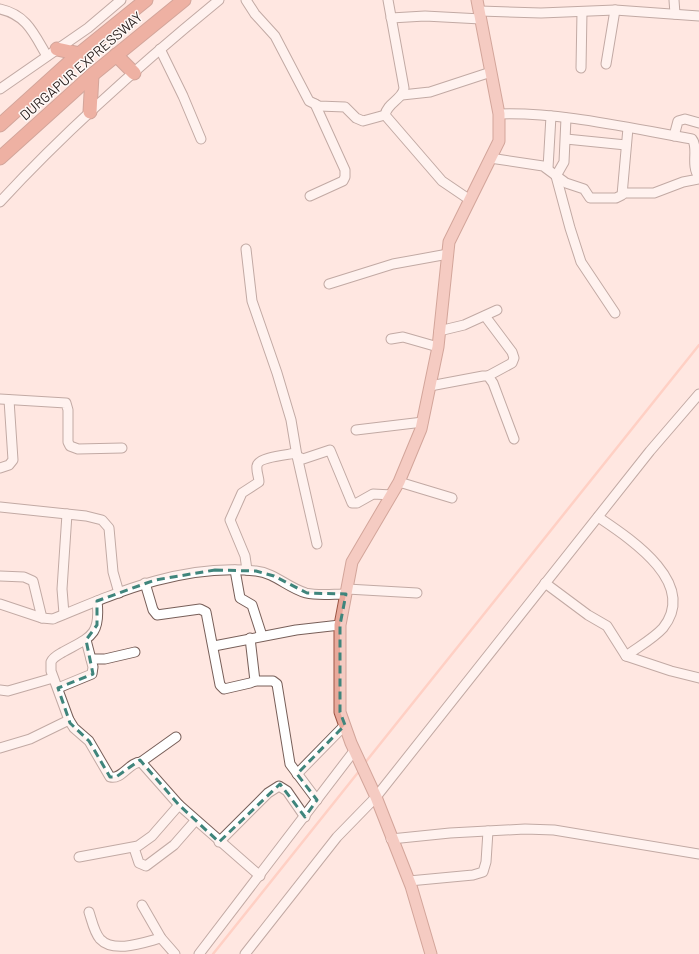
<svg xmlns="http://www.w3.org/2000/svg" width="699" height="954" viewBox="0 0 699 954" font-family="Barlow,sans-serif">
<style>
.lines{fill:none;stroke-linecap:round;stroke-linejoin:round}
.stream{stroke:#ffb3a1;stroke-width:2.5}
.minor-casing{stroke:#785f59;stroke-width:11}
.major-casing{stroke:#9d5544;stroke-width:13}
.highway-casing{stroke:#9d5544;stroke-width:15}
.minor{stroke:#fff;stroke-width:9}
.major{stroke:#e9a99b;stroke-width:11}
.highway{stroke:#da7058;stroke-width:13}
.marked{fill:none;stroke:#3f857c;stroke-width:3;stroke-dasharray:8 5;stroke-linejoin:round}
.labels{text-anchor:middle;stroke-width:3;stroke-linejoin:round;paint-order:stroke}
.street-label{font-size:14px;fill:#2d2220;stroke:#fff9f7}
</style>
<rect width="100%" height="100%" fill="#ffe7e1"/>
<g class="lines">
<!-- stream -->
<g class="stream">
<path d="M364,764L699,345"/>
<path d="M213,954L360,770"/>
</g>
<!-- minor casing -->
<g class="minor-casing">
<g id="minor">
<path d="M246,0L255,14L275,36L309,101L319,106L345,107L356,118L363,121L385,115"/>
<path d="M388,0L404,88C403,99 387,103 385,115L442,181L470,200"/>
<path d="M674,0L675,14"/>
<path d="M0,9C27,15 34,34 47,56"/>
<path d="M480,11L541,13L615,10L699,16"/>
<path d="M391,18L425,16L481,19"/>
<path d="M160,49L183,96L201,139"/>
<path d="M606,64L615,10"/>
<path d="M581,68L582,12"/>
<path d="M0,89L88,28L121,0"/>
<path d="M402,95L430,92L491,72"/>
<path d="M499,114C563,112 628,128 692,139C699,148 690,165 699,177"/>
<path d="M566,118L564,162L556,176L570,228L581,262L615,313"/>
<path d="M674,136L678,121L685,119L699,123"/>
<path d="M566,139L626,145"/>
<path d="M490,158L543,166L566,183L584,189L590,198H616L622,195L628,128"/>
<path d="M548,168L551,116"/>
<path d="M623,193H654L683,182L699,179"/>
<path d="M310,196L343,181L345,177V170L315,104"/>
<path d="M0,202C67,129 142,63 219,0"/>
<path d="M246,249L252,301L277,373L291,420L297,456L303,459L330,450L352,503H357L373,494L392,495"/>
<path d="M329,284L393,264L448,254"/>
<path d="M485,316L512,352L514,358L512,363L488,376"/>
<path d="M439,331L464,325L497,310"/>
<path d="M391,339L403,337L438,347"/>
<path d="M430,386L483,376H488L493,383L514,439"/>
<path d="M0,399L66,403L68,410V442L70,446L78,449L122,448"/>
<path d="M356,430L423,422"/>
<path d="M297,456L317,544"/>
<path d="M0,468L9,465L13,460L9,400"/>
<path d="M399,482L452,498"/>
<path d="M0,507L86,516L102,520L109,528L113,572L119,593"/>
<path d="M598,517C629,538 699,583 663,628C653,639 638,647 626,656"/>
<path d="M235,570L240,598L252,605L262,636"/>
<path d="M247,570L245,556L230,520L242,493L259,482C259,477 256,471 257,466C258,457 287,455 296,453"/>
<path d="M0,576L24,577L33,581L42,618"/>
<path d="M145,583L153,610L157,615L200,609L206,612L220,685L224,689L250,683L255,681L250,638"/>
<path d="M545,583L588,615L607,626L626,656L671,671L699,678"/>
<path d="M347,589L417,593"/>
<path d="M97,601C101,636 90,637 63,652C58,655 53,657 51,662V671L69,720L74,728L89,741L110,777C122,780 129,762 141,762L179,805L260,876"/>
<path d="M0,604L42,618L53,619C118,592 184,563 256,571C275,573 288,588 306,593C318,596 333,594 346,594"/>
<path d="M64,614L62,589L67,514"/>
<path d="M214,646L296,630L340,625"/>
<path d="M91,659H105L135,652"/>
<path d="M255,681H273L277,684L290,764L317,800"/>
<path d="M58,688L92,674L93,667L86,640"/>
<path d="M0,690L8,691L53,678"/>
<path d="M0,748L30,739L69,720"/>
<path d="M141,762L176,737"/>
<path d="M297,774L345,725"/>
<path d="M391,839L450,833L525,829L554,830L699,854"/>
<path d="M219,842L268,793L279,786L287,791L305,817"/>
<path d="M134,848L139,863L146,866L174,845L195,821"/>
<path d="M79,857L138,846L152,836L179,805"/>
<path d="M409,881L473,875L483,872L486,862L488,831"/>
<path d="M142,905L161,938L175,954"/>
<path d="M89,912C92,921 94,932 100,939C114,954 145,942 161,938"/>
<path d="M199,954L354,751"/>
<path d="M245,954L337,837L376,797L650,451L699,394"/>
</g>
</g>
<!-- major casing -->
<g class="major-casing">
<path id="major" d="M431,954L411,886L376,797L351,743L340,712V625L352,562L399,482L421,429L438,347L449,242L499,141V114L477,0"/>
</g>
<!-- highway casing -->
<g class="highway-casing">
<g id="highway">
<path d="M57,49L80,54"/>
<path d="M116,55L134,73"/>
<path d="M90,112L92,75"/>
<path d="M0,125L73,59L146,0"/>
<path d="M0,158L92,75L184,0"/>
</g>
</g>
<!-- minor -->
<use href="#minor" class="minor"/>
<!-- major -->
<use href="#major" class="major"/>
<!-- highway -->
<use href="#highway" class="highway"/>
</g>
<!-- marked area -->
<path d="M0 0H699V954H0ZM215,570L256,571L274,576L307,593L346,594L340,625V712L345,725L297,774L317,800L305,817L280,784L219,842L179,805L140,760L116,777H110L89,741L70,723L58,688L93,674L86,640L97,625V601L155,580Z" fill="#ffe7e1" fill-opacity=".55" fill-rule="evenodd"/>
<path class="marked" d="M215,570L256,571L274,576L307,593L346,594L340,625V712L345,725L297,774L317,800L305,817L280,784L219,842L179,805L140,760L116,777H110L89,741L70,723L58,688L93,674L86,640L97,625V601L155,580Z"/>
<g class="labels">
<!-- street labels -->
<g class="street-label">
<text transform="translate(81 66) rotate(-41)" y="5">DURGAPUR EXPRESSWAY</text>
</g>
</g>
</svg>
